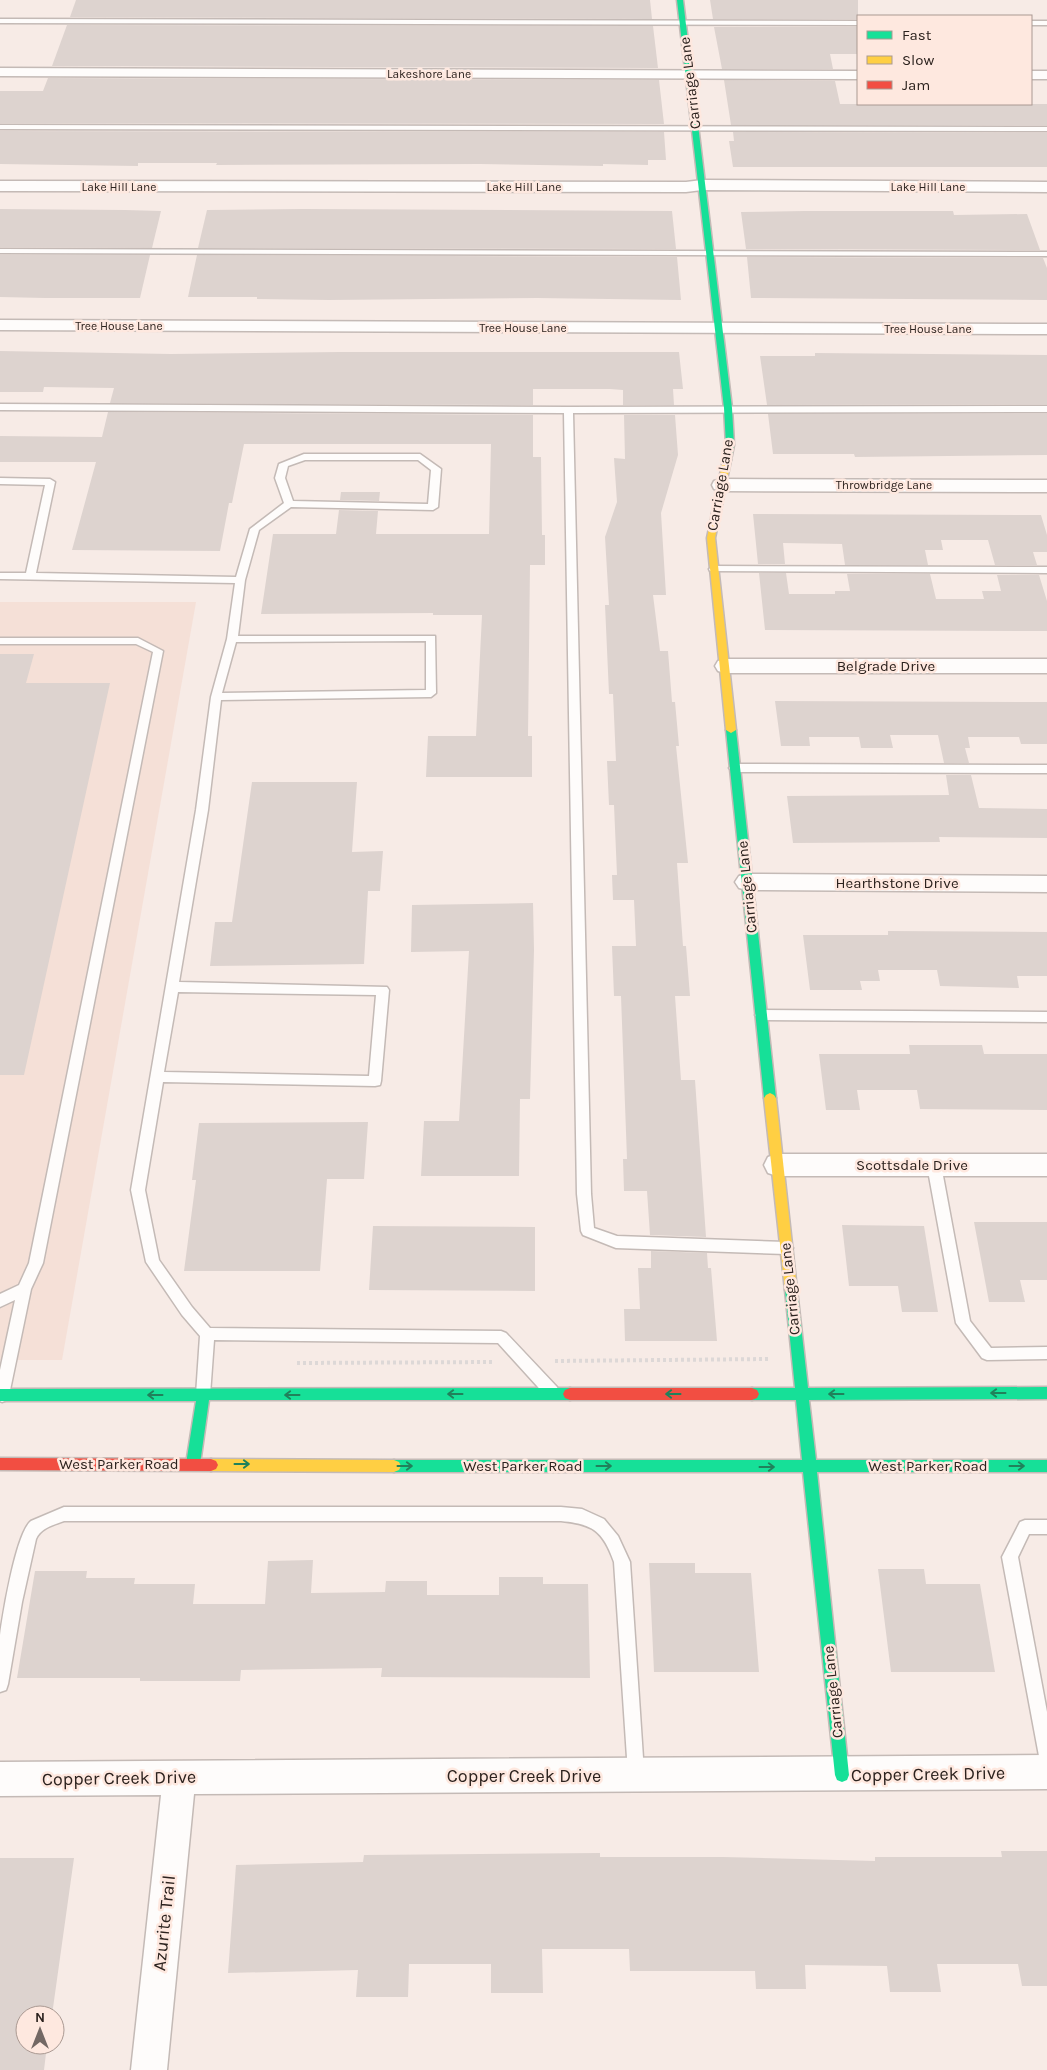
<svg xmlns="http://www.w3.org/2000/svg" width="1047" height="2070" viewBox="0 0 1047 2070" font-family="Karla,sans-serif">
<style>
.built{fill:#f5e0d7}
.building{fill:#ddd3cf}
.lines{fill:none;stroke-linecap:round;stroke-linejoin:round}
.lane-casing{stroke:#c4bab6;stroke-width:3}
.street-casing{stroke:#c4bab6;stroke-width:3}
.fast-casing{stroke:#c4bab6;stroke-width:3}
.slow-casing{stroke:#c4bab6;stroke-width:3}
.jam-casing{stroke:#c4bab6;stroke-width:3}
.path{stroke:#ddd8d7;stroke-width:4;stroke-dasharray:3 3;stroke-linecap:butt}
.lane{fill:#fefcfb;fill-rule:evenodd}
.street{fill:#fefcfb;fill-rule:evenodd}
.fast{fill:#16e098;fill-rule:evenodd}
.slow{fill:#ffcf43;fill-rule:evenodd}
.jam{fill:#f24e42;fill-rule:evenodd}
.oneway{stroke:#21815b}
.labels{text-anchor:middle;stroke-width:5;stroke-linejoin:round;paint-order:stroke}
.far-street-label{font-size:12px;fill:#2c221e;stroke:#fee8df}
.street-label{font-size:15px;fill:#2c221e;stroke:#fee8df}
.near-street-label{font-size:18px;fill:#2c221e;stroke:#fee8df}
</style>
<rect width="100%" height="100%" fill="#f7ebe6"/>
<!-- built -->
<path class="built" d="M0,602H196L62,1360H0Z"/>
<!-- building -->
<g class="building">
<path d="M76,0H650L652,19L70,17Z"/>
<path d="M710,0H858V19H713Z"/>
<path d="M67,25L653,26L658,68L52,66Z"/>
<path d="M714,27H858V54H830L833,69H722Z"/>
<path d="M48,78L659,80L664,124L0,123V91H43Z"/>
<path d="M724,80L835,81L840,104H1047V125H731Z"/>
<path d="M0,131L664,132L666,160H648V165L603,164V166L480,164L216,165L217,163H138V166L0,164Z"/>
<path d="M733,132L1047,133V167H733L729,141H734Z"/>
<path d="M0,209L125,210L161,211L152,248L0,247Z"/>
<path d="M304,209L672,211L676,249L198,248L207,210Z"/>
<path d="M805,211H953L954,215L1027,214L1040,250L746,249L741,212Z"/>
<path d="M0,255H150L140,298H45L0,297Z"/>
<path d="M197,255L677,257L681,300L537,298L329,300L257,299V297H188Z"/>
<path d="M747,257L1043,258L1047,268V300L751,298Z"/>
<path d="M0,351L171,354L340,352H679L683,389H673L674,405H623V390L610,389H533V405L110,403L114,388L44,387L43,392H0Z"/>
<path d="M815,353L1047,355V404L767,405L760,356H815Z"/>
<path d="M108,412L533,415V457H541L542,535H545V565H530L528,736H532V777H426L428,736H476L482,615H433V613L261,614L273,534H336L339,510L378,511L376,534H489L491,444H244L232,503H229L220,551L72,550L96,462H0V436L102,437Z"/>
<path d="M768,414H1047V455L855,457L854,454H773Z"/>
<path d="M624,415H675L678,455L661,513L666,595H653L660,651H668L672,702H675L679,746H676L688,863H677L683,946H686L690,996H675L681,1080H695L706,1237L650,1235L647,1191H624L623,1159H627L621,996H614L612,946H636L634,900H613L612,875H617L614,805H609L607,761H616L613,694H609L605,605H609L605,537L617,502L614,458L625,459Z"/>
<path d="M341,492H380L379,501L340,500Z"/>
<path d="M753,514L1041,515L1047,535V552H1033L1037,565H995L988,540H941L943,550H925L928,565H845L842,544L783,543L785,564H758Z"/>
<path d="M759,573H786L789,594H835V591H850L847,574H930L936,599H984L982,591H1001L997,575H1039L1047,601V631L765,630Z"/>
<path d="M0,654H34L26,683H110L24,1075H0Z"/>
<path d="M775,701L1047,702V744H1021L1019,737H968L970,748H965L969,763H944L938,735H890L893,748H861L859,737H809L810,746H781Z"/>
<path d="M946,775H971L979,808L1047,809V838L939,837L940,842L793,843L787,796L949,795Z"/>
<path d="M252,782H357L352,852L383,851L380,891H368L364,964L210,966L215,922H232Z"/>
<path d="M533,903L534,950L530,1099H520L519,1176H421L424,1121H459L469,951L411,952L412,905Z"/>
<path d="M888,931L1047,932V976H1017L1019,988L940,986L937,970H878L880,981H860L862,990H810L803,935H888Z"/>
<path d="M909,1045H982L984,1054H1047V1110L920,1109L917,1090H857L860,1110H826L819,1054H910Z"/>
<path d="M368,1122L364,1179H327L320,1271H184L196,1180H192L199,1123Z"/>
<path d="M974,1222H1047V1280H1020L1025,1302H989Z"/>
<path d="M842,1225L924,1226L938,1312H902L898,1286H849Z"/>
<path d="M373,1226L535,1227V1291L369,1290Z"/>
<path d="M651,1251L707,1253L708,1268H711L717,1341H625L624,1309H640L638,1268H651Z"/>
<path d="M313,1560L311,1593L385,1592L386,1581H427V1595H499V1577H543V1584H588L590,1678L381,1677L382,1668L241,1670L240,1681H140V1678H17L35,1571H87L86,1578H135L134,1584H195L193,1604H265L268,1561Z"/>
<path d="M649,1563H695V1573H751L759,1672H654Z"/>
<path d="M878,1569H924L926,1584H980L995,1672H891Z"/>
<path d="M1001,1851H1047V1986H1022L1018,1964H937L941,1992H890L887,1966L805,1965L806,1989H756L755,1971H630L629,1949H542L543,1993H491V1964H409L408,1997H356L358,1970L228,1973L236,1865L363,1862L364,1855L600,1853V1857H723L875,1861V1857H1002Z"/>
<path d="M0,1858H74L52,2015H25V2045H47L44,2070H0Z"/>
</g>
<g class="lines">
<!-- lane casing -->
<g class="lane-casing">
<g id="lane">
<path d="M0,19L858,21V25L0,23Z"/>
<rect x="1031" y="21" width="16" height="4"/>
<path d="M0,125L1047,127V131L0,129Z"/>
<path d="M0,249L1047,252V256L0,253Z"/>
<path d="M0,404L568,407L1047,406V412L573,413L591,1194L594,1228L617,1236L786,1242L791,1244L793,1248L791,1252L786,1254L616,1248L583,1235L581,1231L577,1194L564,413L0,410Z"/>
<path d="M304,454H420L441,469L438,507L433,510L291,507L259,530L245,580L238,636H435L436,693L431,697L221,700L208,810L179,982L387,987L389,990L381,1081L380,1085L375,1086L163,1082L145,1190L159,1260L192,1307L210,1328L501,1331L506,1333L557,1387L559,1392L557,1397L552,1399L547,1397L498,1343L214,1340L210,1395L208,1400L203,1402L198,1400L196,1395L200,1336L182,1315L146,1262L131,1190L196,810L211,697L227,639L235,583L0,579V573H26L45,485L0,484V478L50,479L55,482L36,573L236,577L250,529L284,503L275,478L279,464ZM305,460H418L431,470L428,504L293,501L285,478L288,466ZM426,641V690L222,693L236,642ZM178,992L376,995L369,1076L164,1072Z"/>
<path d="M714,566L1047,567V573L710,571L709,569Z"/>
<path d="M0,638H138L163,651L43,1263L31,1289L9,1395L7,1400L2,1402L0,1401V1370L15,1300L0,1307V1294L19,1285L29,1263L153,652L136,644H0Z"/>
<path d="M735,764L1047,765V773L735,772L729,768Z"/>
<path d="M761,1010L1047,1012V1022L761,1020L757,1018L755,1015L757,1012Z"/>
<path d="M934,1160L939,1161L941,1165L970,1321L991,1348L1047,1347V1359L987,1360L982,1358L956,1323L927,1165L929,1161Z"/>
<path d="M64,1507H561L582,1509L604,1519L618,1536L630,1562L644,1773L642,1779L636,1781L630,1779L628,1773L614,1562C603,1531 593,1524 561,1521H64C53,1525 41,1528 36,1539L22,1602L8,1684L6,1690L0,1692C0,1673 0,1653 0,1635C3,1613 16,1533 31,1521Z"/>
<path d="M1025,1520H1047V1534H1029L1018,1557L1047,1712V1764L1041,1762L1039,1756L1002,1557L1020,1522Z"/>
</g>
</g>
<!-- street casing -->
<g class="street-casing">
<g id="street">
<path d="M0,68L858,71V79L0,76Z"/>
<rect x="1031" y="71" width="16" height="8"/>
<path d="M702,180L1047,182V192L702,190L686,192L0,191V181L686,182Z"/>
<path d="M0,320L1047,324V334L0,330Z"/>
<path d="M721,479L1047,480V492L721,491L714,489L712,485L714,481Z"/>
<path d="M725,659H1047V673H725L718,671L715,666L718,661Z"/>
<path d="M747,874L1047,876V892L747,890L739,888L735,882L739,876Z"/>
<path d="M777,1154H1047V1176H777L768,1173L764,1165L768,1157Z"/>
<path d="M1047,1755V1789L194,1794L167,2070H131L161,1795L0,1796V1762Z"/>
</g>
</g>
<!-- fast casing -->
<g class="fast-casing">
<g id="fast">
<path d="M677,0H683L732,408L734,445L731,460L727,463L723,460L726,445L724,408Z"/>
<path d="M731,727L736,730L776,1098L774,1101H766L764,1098L726,730Z"/>
<path d="M791,1285L795,1286L797,1290L808,1388L1047,1387V1399L809,1400L816,1460H1047V1472H817L849,1775L847,1780L842,1782L837,1780L835,1775L803,1472H394L389,1470L387,1466L389,1462L394,1460H802L796,1400H752L747,1398L745,1394L747,1390L752,1388H795L785,1290L787,1286Z"/>
<path d="M570,1388L575,1390L577,1394L575,1398L570,1400H209L200,1464L198,1468L193,1470L188,1468L186,1464L196,1401H0V1389Z"/>
</g>
</g>
<!-- slow casing -->
<g class="slow-casing">
<g id="slow">
<path d="M727,457L731,460L715,538L736,730L731,733L726,730L707,538L723,460Z"/>
<path d="M770,1093L774,1095L776,1098L797,1290L795,1294L791,1295L787,1294L785,1290L764,1098L766,1095Z"/>
<path d="M211,1459L394,1460L399,1462L401,1466L399,1470L394,1472L211,1471L206,1469L204,1465L206,1461Z"/>
</g>
</g>
<!-- jam casing -->
<g class="jam-casing">
<g id="jam">
<path d="M570,1388H752L757,1390L759,1394L757,1398L752,1400H570L565,1398L563,1394L565,1390Z"/>
<path d="M0,1458L211,1459L216,1461L218,1465L216,1469L211,1471L0,1470Z"/>
</g>
</g>
<!-- path -->
<g class="path">
<path d="M555,1361L769,1359"/>
<path d="M297,1363L494,1362"/>
</g>
<!-- lane -->
<use href="#lane" class="lane"/>
<!-- street -->
<use href="#street" class="street"/>
<!-- fast -->
<use href="#fast" class="fast"/>
<!-- slow -->
<use href="#slow" class="slow"/>
<!-- jam -->
<use href="#jam" class="jam"/>
</g>
<!-- one-way arrows -->
<defs><path id="oneway-shaft" d="M-6 0H5M1.5-3L5.5 0L1.5 3" fill="none" stroke-width="1.6" stroke-linecap="round" stroke-linejoin="round" transform="scale(1.25)"/></defs>
<g class="oneway">
<use href="#oneway-shaft" transform="translate(998 1393) rotate(180)"/>
<use href="#oneway-shaft" transform="translate(455 1394) rotate(180)"/>
<use href="#oneway-shaft" transform="translate(673 1394) rotate(180)"/>
<use href="#oneway-shaft" transform="translate(836 1394) rotate(180)"/>
<use href="#oneway-shaft" transform="translate(155 1395) rotate(180)"/>
<use href="#oneway-shaft" transform="translate(292 1395) rotate(180)"/>
<use href="#oneway-shaft" transform="translate(242 1464)"/>
<use href="#oneway-shaft" transform="translate(405 1466)"/>
<use href="#oneway-shaft" transform="translate(604 1466)"/>
<use href="#oneway-shaft" transform="translate(1017 1466)"/>
<use href="#oneway-shaft" transform="translate(767 1467)"/>
</g>
<g class="labels">
<!-- far-street labels -->
<g class="far-street-label">
<text x="429" y="78">Lakeshore Lane</text>
<text x="119" y="191">Lake Hill Lane</text>
<text x="524" y="191">Lake Hill Lane</text>
<text x="928" y="191">Lake Hill Lane</text>
<text x="119" y="330">Tree House Lane</text>
<text x="523" y="332">Tree House Lane</text>
<text x="928" y="333">Tree House Lane</text>
<text x="884" y="489">Throwbridge Lane</text>
</g>
<!-- street labels -->
<g class="street-label">
<text transform="translate(690 83) rotate(-97)" y="5">Carriage Lane</text>
<text transform="translate(720 485) rotate(-80)" y="5">Carriage Lane</text>
<text x="886" y="671">Belgrade Drive</text>
<text x="897" y="888">Hearthstone Drive</text>
<text transform="translate(747 887) rotate(-96)" y="5">Carriage Lane</text>
<text x="912" y="1170">Scottsdale Drive</text>
<text transform="translate(790 1289) rotate(-96)" y="5">Carriage Lane</text>
<text x="119" y="1469">West Parker Road</text>
<text x="523" y="1471">West Parker Road</text>
<text x="928" y="1471">West Parker Road</text>
<text transform="translate(833 1692) rotate(-96)" y="5">Carriage Lane</text>
</g>
<!-- near-street labels -->
<g class="near-street-label">
<text transform="translate(928 1774) rotate(-1)" y="6">Copper Creek Drive</text>
<text x="524" y="1782">Copper Creek Drive</text>
<text transform="translate(119 1778) rotate(-1)" y="6">Copper Creek Drive</text>
<text transform="translate(164 1923) rotate(-84)" y="6">Azurite Trail</text>
</g>
</g>
<!-- legend -->
<rect x="857" y="15" width="175" height="90" fill="#fee8df" stroke="#aa9992"/>
<rect x="867" y="31" width="25" height="8" fill="#16e098" stroke="#aa9992"/>
<text x="902" y="40" font-size="15" fill="#2c221e">Fast</text>
<rect x="867" y="56" width="25" height="8" fill="#ffcf43" stroke="#aa9992"/>
<text x="902" y="65" font-size="15" fill="#2c221e">Slow</text>
<rect x="867" y="81" width="25" height="8" fill="#f24e42" stroke="#aa9992"/>
<text x="902" y="90" font-size="15" fill="#2c221e">Jam</text>
<!-- north arrow -->
<g transform="translate(40 2030)"><circle r="24" fill="#fee8df" stroke="#aa9992"/>
<path d="M0-4L9 19L0 12L-9 19Z" fill="#736864"/>
<text y="-8" font-size="14" font-weight="bold" text-anchor="middle" fill="#2c221e">N</text>
</g>
</svg>
